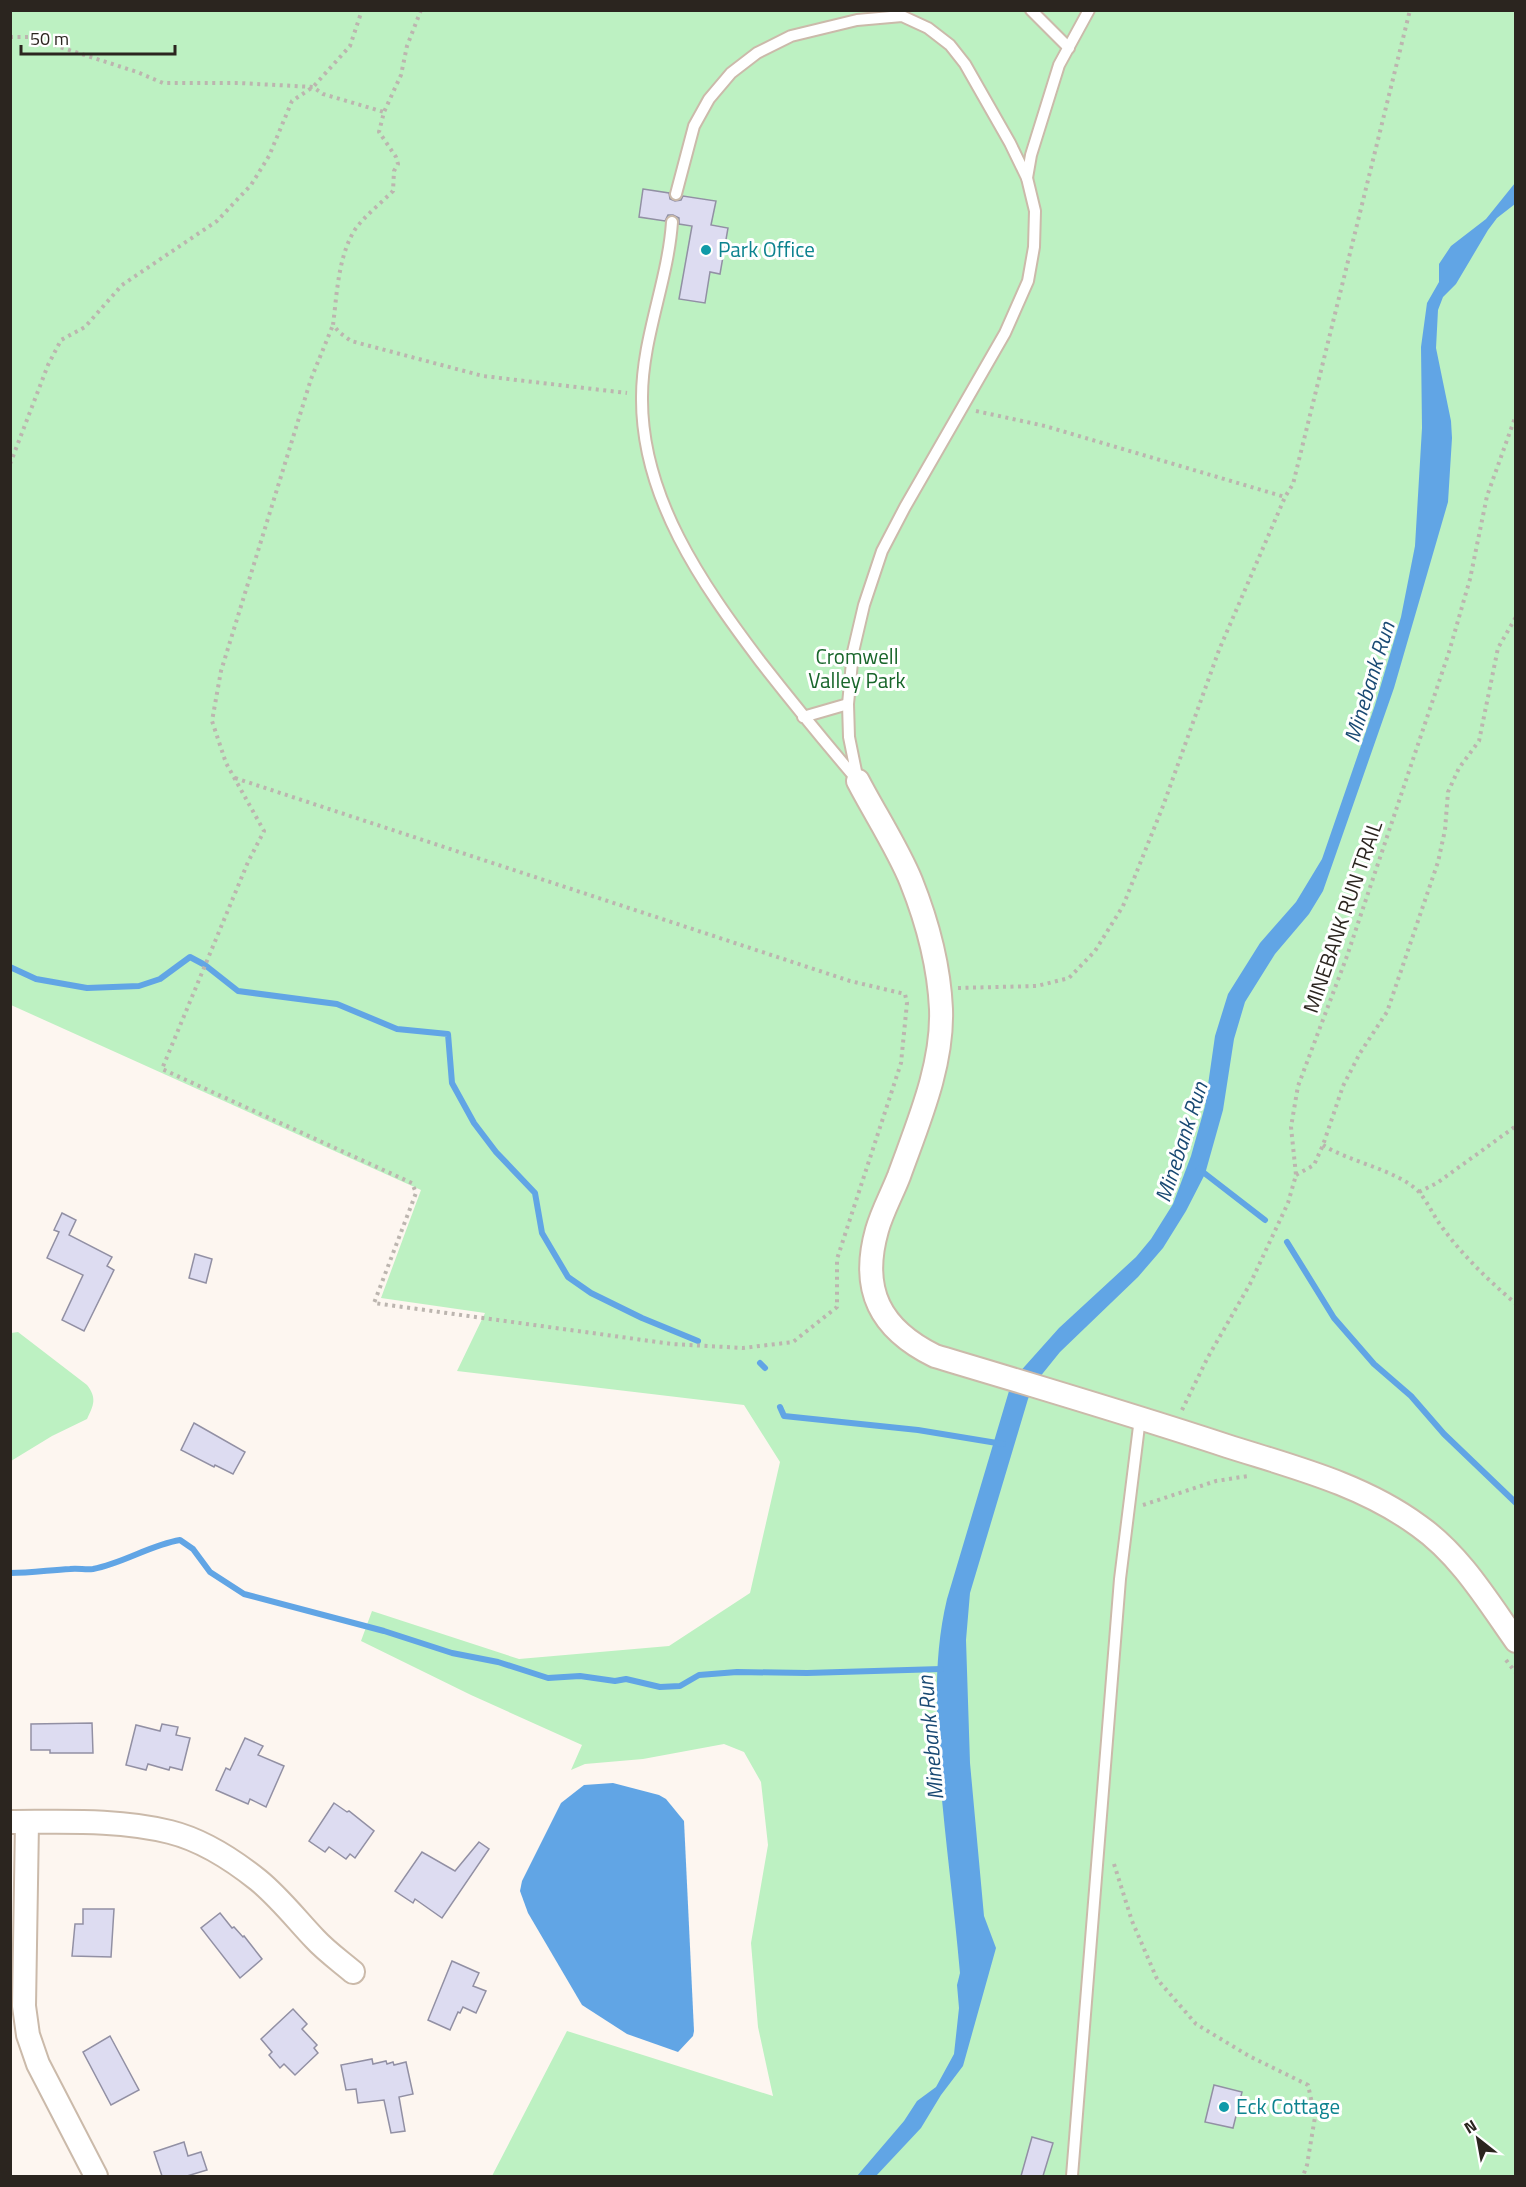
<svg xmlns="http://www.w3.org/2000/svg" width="1526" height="2187" viewBox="0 0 1526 2187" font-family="'Titillium Web',sans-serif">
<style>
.green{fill:#bdf1c2}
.water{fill:#61a5e5}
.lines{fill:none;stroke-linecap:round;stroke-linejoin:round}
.stream{stroke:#61a5e5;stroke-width:6}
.building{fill:#dddcf1;stroke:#9290a4;stroke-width:1.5}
.service-casing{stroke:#cbbaaa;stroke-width:14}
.minor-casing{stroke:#cbbaaa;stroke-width:26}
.path{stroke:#bcb5af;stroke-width:4;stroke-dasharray:3 4.5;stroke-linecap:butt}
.service{stroke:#fff;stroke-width:10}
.minor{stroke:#fff;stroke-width:22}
.culture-dot{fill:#0f9aa8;stroke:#fff;stroke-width:2}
.labels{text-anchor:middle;stroke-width:6;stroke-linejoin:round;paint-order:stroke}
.culture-label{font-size:21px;fill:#0d838f;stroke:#fff;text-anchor:start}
.park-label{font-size:21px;fill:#19662b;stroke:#fff}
.street-label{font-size:21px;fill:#2b251f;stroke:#fff}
.water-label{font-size:22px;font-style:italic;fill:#194973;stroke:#fff}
</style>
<rect width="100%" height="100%" fill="#fdf6f0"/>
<!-- green -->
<g class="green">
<path d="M11,11H1515V2176H492L567,2031L773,2096L758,2027L751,1943L768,1845L761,1782L744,1752L724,1744L643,1759L585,1764L571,1770L582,1745L471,1695L361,1641L372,1611L519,1659L669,1646L750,1593L780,1462L744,1405L457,1371L485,1313L381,1298L421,1190L11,1005Z"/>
<path d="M18,1332L87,1385C97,1398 94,1405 87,1419L52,1436L11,1461V1333Z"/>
</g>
<!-- water -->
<g class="water">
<path d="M1515,183V204L1497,218L1488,230L1456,284L1443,297L1438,310L1436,348L1451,421L1452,438L1448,502L1394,688L1323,891L1309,914L1275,954L1245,1002L1234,1039L1223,1110L1205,1174L1186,1211L1163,1248L1138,1277L1060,1352L1035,1383L1028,1399L970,1593L966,1640L970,1763L984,1916L996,1948L963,2066L941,2095L921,2128L876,2176H857L904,2121L917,2101L936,2087L954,2054L959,2008L957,1985L960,1973C954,1903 944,1833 939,1763C936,1707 934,1653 947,1599L1009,1391L1017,1375L1059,1328L1136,1257L1151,1239L1173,1204L1191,1156L1205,1106L1215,1036L1228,994L1260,943L1296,902L1322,859L1375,705L1401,617L1415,546L1422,428L1421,347L1427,303L1439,282V264L1451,246L1486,219Z"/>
<path d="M613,1783L659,1795L666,1799L684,1821L694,2031L693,2036L678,2052L627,2034L582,2005L528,1913L520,1891L522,1881L561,1803L584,1785Z"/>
</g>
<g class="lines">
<!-- stream -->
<g class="stream">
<path d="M10,967L36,979L87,988L139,986L160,979L190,957L205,965L238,991L337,1004L397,1029L448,1034L452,1083L474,1123L496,1152L535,1193L542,1233L568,1277L591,1293L642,1318L698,1341"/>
<path d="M1199,1169L1265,1220"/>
<path d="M1287,1242L1334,1318L1374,1364L1411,1396L1444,1434L1516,1503"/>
<path d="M760,1363L765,1368"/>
<path d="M780,1407L784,1416L918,1430L1003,1444"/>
<path d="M10,1573C31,1573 50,1570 70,1569C78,1568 86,1570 93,1569C124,1563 150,1545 180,1540L193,1549L210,1572L244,1594L384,1631L452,1653L498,1662L548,1678L580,1676L615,1681L626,1679L660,1687L680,1686L699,1675L737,1672L807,1673L941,1669"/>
</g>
</g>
<!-- building -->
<g class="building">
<path d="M643,189L669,193L670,199L675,201L681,200L683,196L716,201L711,225L728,228L720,274L710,272L705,303L679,299L692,226L679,224V218L673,215H668L665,221L639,217Z"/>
<path d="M62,1213L76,1220L69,1235L112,1257L107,1266L114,1270L84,1331L62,1320L83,1275L47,1258L59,1232L54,1230Z"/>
<path d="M195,1254L212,1259L206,1283L189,1278Z"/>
<path d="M194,1423L245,1452L233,1474L215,1465L214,1467L181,1450Z"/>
<path d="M92,1723L93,1753H50V1750H31V1724Z"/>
<path d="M162,1724L178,1727L176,1735L190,1738L182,1770L170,1767L169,1770L148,1764L146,1770L126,1765L136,1725L160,1731Z"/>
<path d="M245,1738L263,1746L258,1755L284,1766L266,1807L250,1799L248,1804L216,1790L226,1768L230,1770Z"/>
<path d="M334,1803L347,1812L349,1811L374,1831L355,1858L350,1854L346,1859L329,1847L325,1852L309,1841Z"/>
<path d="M479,1842L489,1849L442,1918L415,1899L413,1903L395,1891L422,1852L455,1871Z"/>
<path d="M83,1909H114L111,1957L72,1956L75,1924H83Z"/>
<path d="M220,1913L232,1928L234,1927L243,1937L244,1936L262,1959L240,1978L201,1928Z"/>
<path d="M452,1961L479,1973L473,1986L486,1991L476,2013L463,2007L460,2013L458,2012L450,2030L428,2020Z"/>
<path d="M293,2009L307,2024L302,2029L317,2045L314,2048L318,2053L295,2075L284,2064L280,2068L269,2055L272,2052L261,2039Z"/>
<path d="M110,2036L139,2090L111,2105L83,2052Z"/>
<path d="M372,2059L373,2064L386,2061L387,2064L393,2062L394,2065L406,2062L413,2094L399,2097L405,2131L391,2133L384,2100L358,2103L356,2089L346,2090L341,2065Z"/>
<path d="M1214,2085L1242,2092L1233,2128L1205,2122Z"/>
<path d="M1032,2137L1053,2143L1043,2176H1021Z"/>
<path d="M184,2142L188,2156L201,2152L207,2170L187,2176H162L154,2152Z"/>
</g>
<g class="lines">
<!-- service casing -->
<g class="service-casing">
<g id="service">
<path d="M1031,10L1069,48"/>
<path d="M1027,178L1031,155L1059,65L1089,10"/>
<path d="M672,222C668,281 642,338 642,397C641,497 702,584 760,661C792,702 824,741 858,781L849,737L848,704L853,652L864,605L882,551L905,507L1005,333L1028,281L1034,247L1035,211L1027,178L1010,143L965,64L950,45L928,28L902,16L857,20L791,36L757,53L731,73L709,99L694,126L676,194"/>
<path d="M803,717L848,704"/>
<path d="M1072,2176L1120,1579L1140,1418"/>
</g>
</g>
<!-- minor casing -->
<g class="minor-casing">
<g id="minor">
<path d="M858,781C874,812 898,849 911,881C927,921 939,966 941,1009C943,1066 918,1123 899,1176C892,1194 882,1212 877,1230C860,1290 880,1329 935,1356C1032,1385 1130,1414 1227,1446C1293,1467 1362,1484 1419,1526C1460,1555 1487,1600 1516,1641"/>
<path d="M10,1822C63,1822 119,1819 170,1832C202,1840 233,1860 258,1880C279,1897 296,1919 315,1939C326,1951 340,1961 353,1972"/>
<path d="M27,1822L24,2006L28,2035L38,2064L96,2176"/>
</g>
</g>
<!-- path -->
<g class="path">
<path d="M421,10L407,46L401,75L384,112L379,132L396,157L398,164L394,171L393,191C381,203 366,215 356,228C338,255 337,294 333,325L340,333L351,341L483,376L627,393"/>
<path d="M10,37H29L137,72L163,83H239L313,87L323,94L384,112"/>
<path d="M976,411L1045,426L1285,497"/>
<path d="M10,464L48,365L61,340L85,327L122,285L217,221L251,185L269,156L292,101L313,87L350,46L362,10"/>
<path d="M235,778L850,981L905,994L907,1003L901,1063L837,1259V1307L793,1342L743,1348L672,1344L374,1303L416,1193L412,1183L162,1069L248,862L264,831L226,763L212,721L221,671L311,379L333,325"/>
<path d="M958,988L1037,986L1069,978L1095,951L1123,906L1163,806L1219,650L1285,497L1293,484L1410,10"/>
<path d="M1323,1145C1349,1162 1398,1170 1419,1192C1427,1201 1432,1213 1439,1223C1461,1254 1487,1279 1516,1304"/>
<path d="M1296,1175L1314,1165L1323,1145L1343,1086L1360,1053L1387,1012L1438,862L1445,830L1448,792L1459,768L1479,741L1498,648L1516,617"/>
<path d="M1419,1192L1437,1183L1516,1126"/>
<path d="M1182,1410L1208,1357L1250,1284L1288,1203L1296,1175L1291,1127L1298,1086L1347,956L1449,652L1470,579L1487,496L1516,415"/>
<path d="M1143,1505L1216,1481L1248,1476"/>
<path d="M1506,1660L1516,1673"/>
<path d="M1114,1864L1132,1921L1157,1979L1196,2024L1249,2056L1308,2085L1315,2117L1307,2165L1303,2176"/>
</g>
<!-- service -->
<use href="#service" class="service"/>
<!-- minor -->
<use href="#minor" class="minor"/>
</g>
<!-- markers -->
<g class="culture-dot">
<circle cx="706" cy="250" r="6"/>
<circle cx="1224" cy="2107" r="6"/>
</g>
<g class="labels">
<!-- culture labels -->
<g class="culture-label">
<text x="718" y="257">Park Office</text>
<text x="1236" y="2114">Eck Cottage</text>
</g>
<!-- park labels -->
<g class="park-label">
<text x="857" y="664">Cromwell<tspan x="857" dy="24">Valley Park</tspan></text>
</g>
<!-- street labels -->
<g class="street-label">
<text transform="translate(1343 917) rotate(-71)" y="7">MINEBANK RUN TRAIL</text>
</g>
<!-- water labels -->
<g class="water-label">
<text transform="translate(1369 682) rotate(-73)" y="8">Minebank Run</text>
<text transform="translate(1181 1142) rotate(-72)" y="8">Minebank Run</text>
<text transform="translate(930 1738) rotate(-95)" y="8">Minebank Run</text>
</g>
</g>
<!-- border -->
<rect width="1526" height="2187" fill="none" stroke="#2b251f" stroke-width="24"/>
<!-- north arrow -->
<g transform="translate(1478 2139) rotate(329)" stroke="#ffffff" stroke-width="4.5" paint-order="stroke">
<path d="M0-4.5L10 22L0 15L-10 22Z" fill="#2b251f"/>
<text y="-9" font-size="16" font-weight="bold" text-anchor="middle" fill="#2b251f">N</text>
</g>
<!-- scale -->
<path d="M21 45v9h154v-9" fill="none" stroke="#2b251f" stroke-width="3"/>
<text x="30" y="45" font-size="18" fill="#2b251f" stroke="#ffffff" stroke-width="4.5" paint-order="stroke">50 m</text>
</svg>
